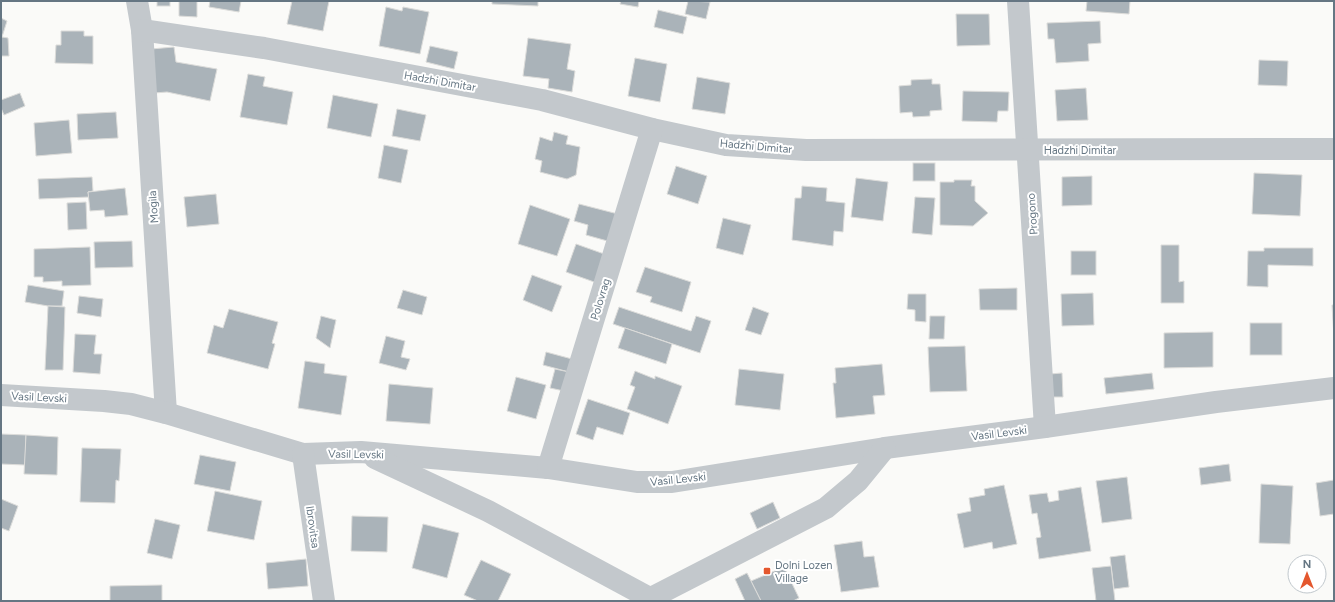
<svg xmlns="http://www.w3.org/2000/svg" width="1335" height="602" viewBox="0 0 1335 602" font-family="Figtree,sans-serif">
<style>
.building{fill:#aab3b9;stroke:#dcdcda}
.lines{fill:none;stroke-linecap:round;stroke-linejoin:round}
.minor{stroke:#c3c8cc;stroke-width:22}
.poi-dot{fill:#e4572e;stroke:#fff;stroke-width:1.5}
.labels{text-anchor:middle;stroke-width:4;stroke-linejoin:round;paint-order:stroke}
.street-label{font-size:11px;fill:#657683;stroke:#fff}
.poi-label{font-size:11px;fill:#657683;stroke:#fff;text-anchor:start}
</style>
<rect width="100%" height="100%" fill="#fafaf8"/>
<!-- building -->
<g class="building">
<rect x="157" y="1" width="13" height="5"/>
<path d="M179,1H197V17L179,16Z"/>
<path d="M210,1H241L239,12L209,7Z"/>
<path d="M292,1H329L323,31L287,24Z"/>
<path d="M492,1H538V6L492,4Z"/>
<path d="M621,1H639L638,7L620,4Z"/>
<path d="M688,1L710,2L706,19L685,14Z"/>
<path d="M1087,1H1130L1129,14L1086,11Z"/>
<path d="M386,7L402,11L403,7L429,12L420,54L379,46Z"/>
<path d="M658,10L687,17L683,34L654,27Z"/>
<path d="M956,14H989L990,45L957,46Z"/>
<path d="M1,18L7,21L2,37L8,38L9,56H1Z"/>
<path d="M1100,21L1101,43L1088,44L1089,61L1056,63L1054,39H1048L1047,23Z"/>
<path d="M61,31H84V36H93V64L55,63L56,45H61Z"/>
<path d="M528,38L571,44L567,69L575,71L572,92L548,88L549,79L523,76Z"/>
<path d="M430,46L458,52L454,69L426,62Z"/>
<path d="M174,47L176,62L217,69L210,101L167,92L154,93L151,49Z"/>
<path d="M635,58L667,64L660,102L628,96Z"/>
<path d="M1259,60L1288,61L1287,86L1258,85Z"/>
<path d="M248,74L265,77L263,86L293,92L287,125L240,117Z"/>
<path d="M697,77L730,83L725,114L692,109Z"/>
<path d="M932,79V84H940L942,110L930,111V116L913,117L912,112L900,113L899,86L911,85V80Z"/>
<path d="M1086,88L1088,120L1057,121L1055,90Z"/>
<path d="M963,91L1009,92L1008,111H998L997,122L962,121Z"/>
<path d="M20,93L25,106L4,115L1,108V100Z"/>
<path d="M333,95L378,104L371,137L327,128Z"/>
<path d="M397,109L426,115L420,141L392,136Z"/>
<path d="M116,112L118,138L78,140L77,114Z"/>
<path d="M69,120L72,153L36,156L34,123Z"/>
<path d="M554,132L568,136L566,144L580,147L576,175L567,179L540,172L542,161L535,159L540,137L552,141Z"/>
<path d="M384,145L408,150L401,183L378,178Z"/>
<rect x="913" y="163" width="22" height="18"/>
<path d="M676,166L707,176L698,204L667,194Z"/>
<path d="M1254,173L1302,175L1300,216L1252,214Z"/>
<path d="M1092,176V205L1062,206V177Z"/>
<path d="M92,177L93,191L88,192L89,197L39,199L38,179Z"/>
<path d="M856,178L888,182L883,221L851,217Z"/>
<path d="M954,180H972L971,186H975V201L988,213L973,226L940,225V182H954Z"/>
<path d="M802,186L827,188L826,201L845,203L843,232L834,231L833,246L792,240L795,198H801Z"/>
<path d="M125,188L128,215L105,217L104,210L90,211L88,192Z"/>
<path d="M216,194L219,224L187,227L184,197Z"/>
<path d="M915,197L935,198L932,235L912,233Z"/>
<path d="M86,202L87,229L68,230L67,203Z"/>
<path d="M579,204L618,214L611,242L586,235L588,225L574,221Z"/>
<path d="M530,205L570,219L557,256L518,244Z"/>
<path d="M723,218L751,225L743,255L716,248Z"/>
<path d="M132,241L133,267L95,268L94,242Z"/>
<path d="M576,244L607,255L597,283L566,272Z"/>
<path d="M1161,245H1179V282L1184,281V303H1161Z"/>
<path d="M90,247L91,285L62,286V281L43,282V277H34V249Z"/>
<path d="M1264,248H1313V266L1268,265V287L1247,286L1248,251H1264Z"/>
<rect x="1071" y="251" width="25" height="24"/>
<path d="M645,267L691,282L682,312L650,302L652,297L636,292Z"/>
<path d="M532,275L562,286L552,312L523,300Z"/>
<path d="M28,285L64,291L62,306H48L25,302Z"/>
<path d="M1017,288V310H980L979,289Z"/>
<path d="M403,290L427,297L422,315L397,308Z"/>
<path d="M1093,293L1094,325L1062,326L1061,294Z"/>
<path d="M908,294H926V322L915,321V310L907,309Z"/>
<path d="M79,296L103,299L101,317L77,313Z"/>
<path d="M1332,305H1334V337Z"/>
<path d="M48,306L65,307L63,370H45Z"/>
<path d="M619,307L691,331L696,316L711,321L700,353L613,324Z"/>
<path d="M753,307L769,313L761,335L745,330Z"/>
<path d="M229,309L278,322L272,343L275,344L268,369L207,353L214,325L223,328Z"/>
<path d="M321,316L336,320L330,348L316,338Z"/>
<path d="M930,316H945L944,339H929Z"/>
<rect x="1250" y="323" width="32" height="32"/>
<path d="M625,328L672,344L666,364L618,348Z"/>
<path d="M1213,332V367L1164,368V333Z"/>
<path d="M75,334L96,335L94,354H102L100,374L73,372Z"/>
<path d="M386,336L405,341L401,357L410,359L406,370L379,363Z"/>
<path d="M965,346L967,391L930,392L928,347Z"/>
<path d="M546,352L572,359L569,372L543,365Z"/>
<path d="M305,361L325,364L324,373L347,376L341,415L298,408Z"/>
<path d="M882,364L885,395L873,396L875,414L836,418L833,383H836L835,368Z"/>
<path d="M555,369L569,372L564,391L550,388Z"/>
<path d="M739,369L784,374L780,410L735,405Z"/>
<path d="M635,371L655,379V376L682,386L668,424L627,409L635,387L630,385Z"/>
<path d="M1062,373L1063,397H1050V374Z"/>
<path d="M1152,373L1154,389L1106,394L1104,378Z"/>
<path d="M516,377L546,385L536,419L507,411Z"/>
<path d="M389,384L433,388L430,424L386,421Z"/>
<path d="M588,399L630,413L623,435L597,427L593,440L576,434Z"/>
<path d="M1,434L26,435L25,465L1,464Z"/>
<path d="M26,435L58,437L57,475L24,474Z"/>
<path d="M82,448L121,449L119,481L116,480L115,503L80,502Z"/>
<path d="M200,455L236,462L230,491L194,484Z"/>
<path d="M1229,464L1231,481L1201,485L1199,468Z"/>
<path d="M1127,477L1132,519L1102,523L1096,481Z"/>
<path d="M1334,480V514L1320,516L1316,483Z"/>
<path d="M1261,484L1293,486L1290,544L1259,543Z"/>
<path d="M1004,485L1017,544L993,549L992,542L964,548L957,514L971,511L969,498L985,495L984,489Z"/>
<path d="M1081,487L1091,551L1039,559L1036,538L1041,537L1037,513L1032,514L1029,495L1047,493L1049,502L1059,500L1058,491Z"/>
<path d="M215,491L262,501L254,540L207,531Z"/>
<path d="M1,499L18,506L9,531L1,528Z"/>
<path d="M773,502L780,518L757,529L750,513Z"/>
<path d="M352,516L388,517L387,552L351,551Z"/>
<path d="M155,519L180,525L172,559L147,553Z"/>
<path d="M423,524L459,533L447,578L412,568Z"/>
<path d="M862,541L864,557L874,556L879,587L841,592L834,545Z"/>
<path d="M1125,555L1129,587L1114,589L1110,557Z"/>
<path d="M306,559L308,586L268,589L266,563Z"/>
<path d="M481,560L511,574L498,601H478L464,595Z"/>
<path d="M1111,566L1115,601H1096L1092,568Z"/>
<path d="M784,567L799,598L793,601H761L751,581Z"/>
<path d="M747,573L761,601H745L735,579Z"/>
<path d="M162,585V601H110V586Z"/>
</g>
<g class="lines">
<!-- minor -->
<g class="minor">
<path d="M137,1L142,30L166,413"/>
<path d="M1018,1L1045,427"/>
<path d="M142,30L264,48L542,100L652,129L726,145L806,150L1334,149"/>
<path d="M1,395L104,401L131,404L166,413L303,454L361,452L548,468L637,482H672L885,448L1045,427L1216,402L1334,388"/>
<path d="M303,454L324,601"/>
<path d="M375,458L488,511L655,601"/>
<path d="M548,468L652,129"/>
<path d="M651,598L826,508L858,481L885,448"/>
</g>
</g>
<!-- markers -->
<rect class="poi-dot" x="763" y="567" width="8" height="8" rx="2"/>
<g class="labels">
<!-- street labels -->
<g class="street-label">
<text transform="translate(440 81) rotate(10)" y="4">Hadzhi Dimitar</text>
<text transform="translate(756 146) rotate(5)" y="4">Hadzhi Dimitar</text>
<text x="1080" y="154">Hadzhi Dimitar</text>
<text transform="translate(153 207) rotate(-94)" y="4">Mogila</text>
<text transform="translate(1032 214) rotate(-94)" y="4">Progono</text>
<text transform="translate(600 299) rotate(-73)" y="4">Polovrag</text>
<text transform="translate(39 397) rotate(3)" y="4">Vasil Levski</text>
<text transform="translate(999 433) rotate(-7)" y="4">Vasil Levski</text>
<text transform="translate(356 454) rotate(1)" y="4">Vasil Levski</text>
<text transform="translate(678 479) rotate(-6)" y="4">Vasil Levski</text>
<text transform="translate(313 527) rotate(82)" y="4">Ibrovitsa</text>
</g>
<!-- poi labels -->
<g class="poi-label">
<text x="775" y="569">Dolni Lozen<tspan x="775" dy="13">Village</tspan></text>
</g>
</g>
<!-- border -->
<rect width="1335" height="602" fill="none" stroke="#657683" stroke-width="4"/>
<!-- north arrow -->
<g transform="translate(1307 574)"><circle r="19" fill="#ffffff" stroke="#c1c8cd"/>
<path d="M0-3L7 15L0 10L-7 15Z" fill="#e4572e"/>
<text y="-6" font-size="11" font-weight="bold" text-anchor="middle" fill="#657683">N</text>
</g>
</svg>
